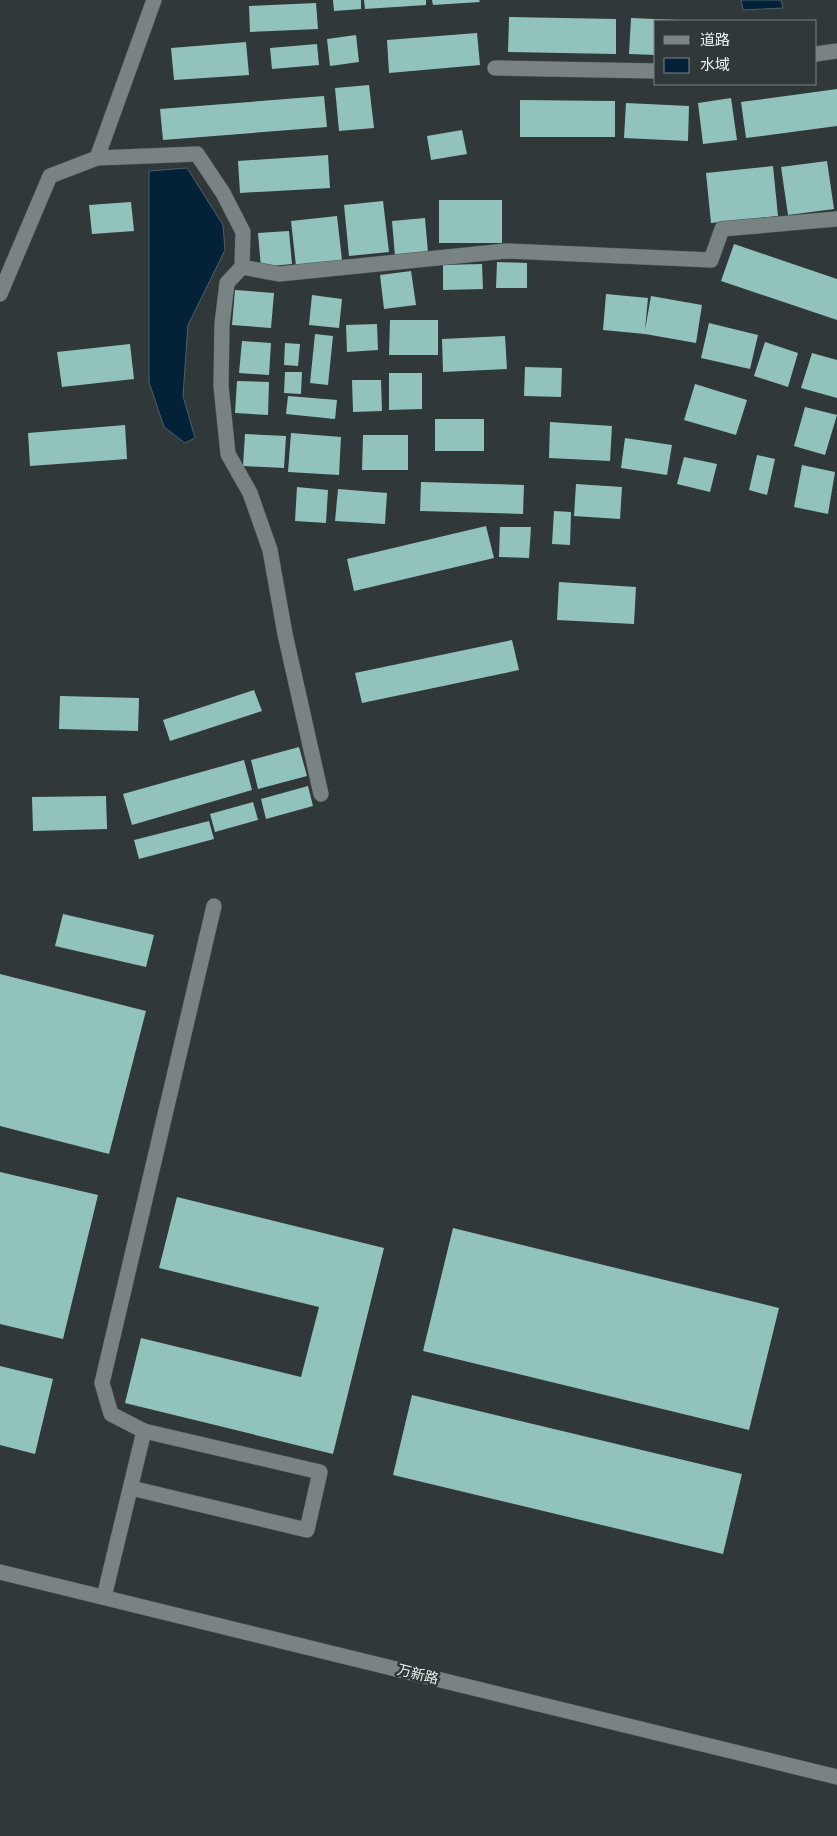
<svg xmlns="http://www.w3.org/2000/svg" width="837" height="1836" viewBox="0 0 837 1836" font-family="Montserrat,'Noto Sans SC',sans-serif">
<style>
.water{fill:#042237;stroke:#4a606f}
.building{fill:#91c3bc}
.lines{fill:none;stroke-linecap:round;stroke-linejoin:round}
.minor-casing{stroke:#4f5657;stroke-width:16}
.minor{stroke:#798384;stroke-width:15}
.labels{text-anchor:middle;stroke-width:5;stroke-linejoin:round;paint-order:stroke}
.street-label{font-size:14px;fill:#edf2f2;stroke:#303839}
</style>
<rect width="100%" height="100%" fill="#303839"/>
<!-- water -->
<g class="water">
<path d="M741,0H781L783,8L743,10Z"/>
<path d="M187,168L223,225L225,250L188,325L183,396L195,438L185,443L164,427L149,382V171Z"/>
</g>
<!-- building -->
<g class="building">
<path d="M333,0H361V9L334,11Z"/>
<path d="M364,0H426V5L365,9Z"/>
<path d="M432,0H479L480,2L433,5Z"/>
<path d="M316,3L318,29L250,32L249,6Z"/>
<path d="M509,17L616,19V54L508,52Z"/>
<path d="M631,18L678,20V21H656V55L629,54Z"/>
<path d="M477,33L480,65L389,73L387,40Z"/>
<path d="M356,35L359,62L330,66L327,39Z"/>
<path d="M246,42L249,75L174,80L171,48Z"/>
<path d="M317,44L319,65L272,69L270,48Z"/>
<path d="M369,85L374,128L339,131L335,88Z"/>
<path d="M837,89V126L746,138L741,102Z"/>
<path d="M324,96L327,127L163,140L160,109Z"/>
<path d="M731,98L737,140L703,144L698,103Z"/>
<path d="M520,100L615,101V137H520Z"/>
<path d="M626,103L689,106L688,141L624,138Z"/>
<path d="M462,130L467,154L431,160L427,136Z"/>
<path d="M328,155L330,188L240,193L238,161Z"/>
<path d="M827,161L834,209L788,215L781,167Z"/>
<path d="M773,166L778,216L711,223L706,173Z"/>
<rect x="439" y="200" width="63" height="43"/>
<path d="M383,201L389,252L349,256L344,205Z"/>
<path d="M131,202L134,231L92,234L89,205Z"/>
<path d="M337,216L342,260L296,266L291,221Z"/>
<path d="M425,218L428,253L395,256L392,221Z"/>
<path d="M289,231L292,264L261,267L258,233Z"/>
<path d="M734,244L837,279V320L721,281Z"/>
<path d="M497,262L527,263V288H496Z"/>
<path d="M482,264L483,289L443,290V265Z"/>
<path d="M411,271L416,305L384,309L380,275Z"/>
<path d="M235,290L274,293L271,328L232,325Z"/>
<path d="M606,294L648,298L645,330L651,296L702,305L696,343L645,334L603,330Z"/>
<path d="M312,295L342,299L339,328L309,325Z"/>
<path d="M390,320H438V355H389Z"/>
<path d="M709,323L758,335L750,369L701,358Z"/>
<path d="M377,324L378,350L347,352L346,325Z"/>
<path d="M315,334L333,336L328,385L310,383Z"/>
<path d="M505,336L507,369L443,372L442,339Z"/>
<path d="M242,341L271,343L269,375L239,373Z"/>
<path d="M765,342L798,353L788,387L754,376Z"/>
<path d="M285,343L300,344L298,366L284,365Z"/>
<path d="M130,344L134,379L62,387L57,352Z"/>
<path d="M812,353L837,360V398L801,388Z"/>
<path d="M525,367L562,368L561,397L524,396Z"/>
<path d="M285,372H302L301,394L284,393Z"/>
<path d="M389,373H422V409L389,410Z"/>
<path d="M352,380H381L382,411L353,412Z"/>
<path d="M237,381L269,382L268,415L235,413Z"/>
<path d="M695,384L747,400L736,435L684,420Z"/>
<path d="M288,396L337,400L335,419L286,414Z"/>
<path d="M805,407L837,415L825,455L794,446Z"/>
<rect x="435" y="419" width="49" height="32"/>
<path d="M550,422L612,426L610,461L549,458Z"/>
<path d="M125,425L127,459L30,466L28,433Z"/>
<path d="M291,433L341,437L339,475L288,472Z"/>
<path d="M245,434L286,436L284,468L243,466Z"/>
<path d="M363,435H408V470H362Z"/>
<path d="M625,438L672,445L667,475L621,468Z"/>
<path d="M757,455L775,459L767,495L749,490Z"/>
<path d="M684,457L717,464L710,492L677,484Z"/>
<path d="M802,465L835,472L828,514L794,507Z"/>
<path d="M421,482L524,485L523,514L420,511Z"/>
<path d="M576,484L622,487L620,519L574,516Z"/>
<path d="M297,487L328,490L326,523L295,521Z"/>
<path d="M338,489L387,493L385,524L335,521Z"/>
<path d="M554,511L571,512L570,545L552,544Z"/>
<path d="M486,526L494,558L354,591L347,559Z"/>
<path d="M500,527H531L529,558L499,557Z"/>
<path d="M559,582L636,587L634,624L557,620Z"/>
<path d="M512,640L519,670L362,703L355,673Z"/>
<path d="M254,690L262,711L170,741L163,720Z"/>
<path d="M60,696L139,698L138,731L59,729Z"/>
<path d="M299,747L307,776L258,789L251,760Z"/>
<path d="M244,760L252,790L132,825L123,794Z"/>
<path d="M308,786L313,806L266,819L261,799Z"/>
<path d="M106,796L107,829L33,831L32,797Z"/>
<path d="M253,802L258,820L215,832L210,814Z"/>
<path d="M209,821L214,839L139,859L134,840Z"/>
<path d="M63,914L154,935L146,967L55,946Z"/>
<path d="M0,974L146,1011L109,1154L0,1126Z"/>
<path d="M0,1172L98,1195L63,1339L0,1324Z"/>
<path d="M177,1197L384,1248L333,1454L125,1403L141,1338L301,1377L319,1307L159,1268Z"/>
<path d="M453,1228L779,1308L749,1430L423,1351Z"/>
<path d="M0,1366L53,1379L35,1454L0,1445Z"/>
<path d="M412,1395L742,1474L723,1554L393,1475Z"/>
</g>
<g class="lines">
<!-- minor casing -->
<g class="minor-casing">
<g id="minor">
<path d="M816,54L837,51"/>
<path d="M495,68L656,71"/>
<path d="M97,158L197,154L223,193L243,232L242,267L279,274L506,251L711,260L722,229L837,219"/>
<path d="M242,267L227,283L222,324L221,386L228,454L250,493L270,550L285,634L321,794"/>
<path d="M0,294L50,176L97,158L154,0"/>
<path d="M131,1488L307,1530L320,1472L144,1431L111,1414L102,1383L214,906"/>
<path d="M0,1572L837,1777"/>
<path d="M104,1597L144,1431"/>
</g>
</g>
<!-- minor -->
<use href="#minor" class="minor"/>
</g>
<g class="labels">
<!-- street labels -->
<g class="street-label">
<text transform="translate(418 1674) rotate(14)" y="5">万新路</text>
</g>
</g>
<!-- legend -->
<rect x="654" y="20" width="162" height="65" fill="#303839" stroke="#7c8283"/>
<rect x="664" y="36" width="25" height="8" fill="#798384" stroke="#7c8283"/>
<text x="700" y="45" font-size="15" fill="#edf2f2">道路</text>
<rect x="664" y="58" width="25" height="15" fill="#042237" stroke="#7c8283"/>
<text x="700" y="70" font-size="15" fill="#edf2f2">水域</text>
</svg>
